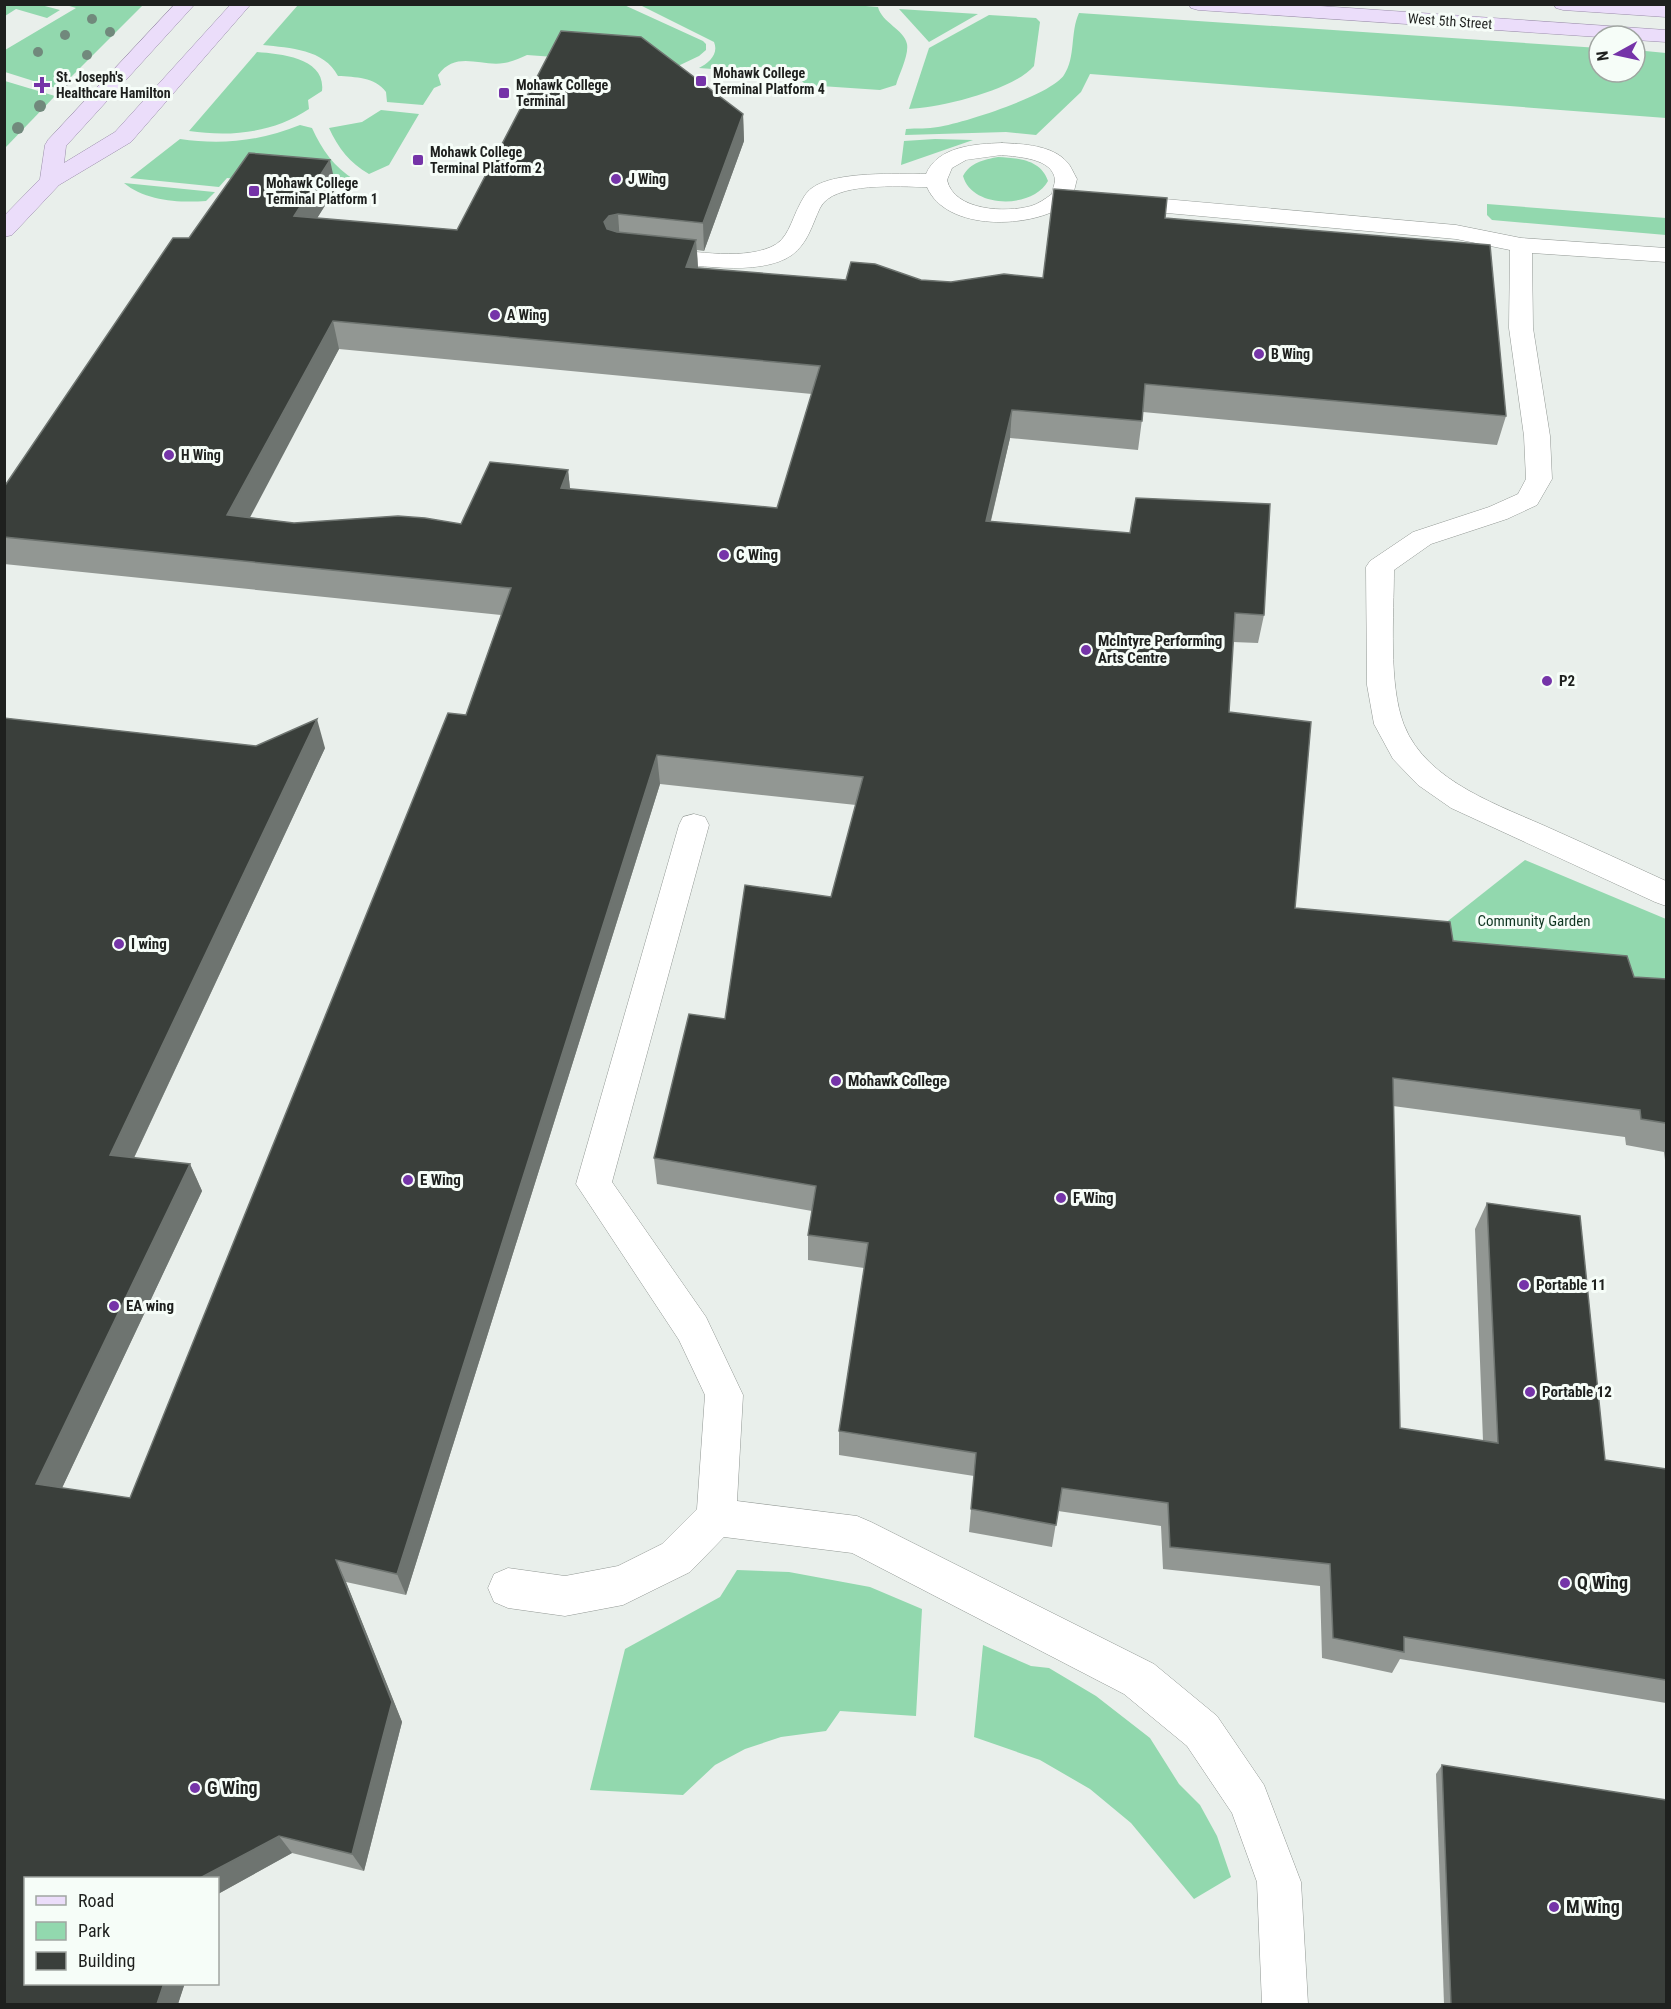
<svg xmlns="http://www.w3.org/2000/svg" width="1671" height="2009" viewBox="0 0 1671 2009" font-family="'Roboto Condensed',sans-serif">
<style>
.green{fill:#92d8ae}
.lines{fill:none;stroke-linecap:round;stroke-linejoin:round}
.minor-casing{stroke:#929894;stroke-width:1}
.major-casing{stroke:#9a8daa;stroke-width:1}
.minor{fill:#fff;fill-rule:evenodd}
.major{fill:#ebddfa;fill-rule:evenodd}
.tree{fill:#71897c}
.wall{fill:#929793;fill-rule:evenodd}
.shaded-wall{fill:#6e7470}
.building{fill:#3a3f3b;stroke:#6e7470;stroke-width:1.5;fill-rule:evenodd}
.poi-dot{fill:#7534a8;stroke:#f6fdf8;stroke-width:2}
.labels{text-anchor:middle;stroke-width:6;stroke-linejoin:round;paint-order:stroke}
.far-street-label{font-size:14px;fill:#1e201e;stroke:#f6fdf8}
.far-poi-label{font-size:14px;font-weight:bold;fill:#1e201e;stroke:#f6fdf8;text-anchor:start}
.poi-label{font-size:15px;font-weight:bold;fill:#1e201e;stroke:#f6fdf8;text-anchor:start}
.park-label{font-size:15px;fill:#0f3521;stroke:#f6fdf8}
.near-poi-label{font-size:18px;font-weight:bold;fill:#1e201e;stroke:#f6fdf8;text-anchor:start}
</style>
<rect width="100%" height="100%" fill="#e9efeb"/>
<!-- green -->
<g class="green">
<path d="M622,4L703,41L706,44V50L699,56L678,66L527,55C520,58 512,62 504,63C481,67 456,50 438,75L441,85L434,88L423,105L387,102L386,92C375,77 355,77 338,76C324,49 290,48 263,45L298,5Z"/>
<path d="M4,5H41L60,10L47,18L16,9L5,16Z"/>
<path d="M66,5H143L59,89L5,72V50L76,8Z"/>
<path d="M678,5L705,6L841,4L878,7C882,23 904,29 907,44C909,55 899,74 896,85L880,90L806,85L796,75L699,68C709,63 719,54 714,42L640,5Z"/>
<path d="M899,9L978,14L929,42Z"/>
<path d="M1079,13L1599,48V72H1635V50L1666,53V118L1090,74L1081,92L1036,135L1006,132L905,135L906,129C917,128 928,129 938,127C964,123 1051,95 1064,75C1076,57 1070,32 1079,13Z"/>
<path d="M989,15L1036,18L1040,22L1034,66C1014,90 940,108 909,109L929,48Z"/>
<path d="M257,52C282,54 326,58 322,91L308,100L309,109C273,133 231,137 189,131Z"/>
<path d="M5,81L55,96L5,148L4,81Z"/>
<path d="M381,110L419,114L389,165L369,174C350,163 338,148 329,128L362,122Z"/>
<path d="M300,125L312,128C322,150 334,167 355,180L336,188L227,178L219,187L130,178L180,139C222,145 261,141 300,125Z"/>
<path d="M935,139L973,140L901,165L904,141Z"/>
<path d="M998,157C1019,158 1041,160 1048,181C1033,209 972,209 963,176C971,162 983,160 998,157Z"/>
<path d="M124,183L214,192H215L206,201C180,203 145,201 124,183Z"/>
<path d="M1487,204L1666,218V235L1492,220L1487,215Z"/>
<path d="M1525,860L1666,919V1008L1415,947Z"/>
<path d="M737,1570L789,1572L870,1587L922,1609L916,1716L840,1711L826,1731L781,1737L745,1749L715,1765L683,1795L590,1790L625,1649L720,1597Z"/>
<path d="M983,1645L1031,1666L1049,1668L1096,1696L1150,1738L1179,1784L1200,1805L1217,1836L1231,1877L1194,1899L1131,1823L1090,1789L1040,1760L974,1737Z"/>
</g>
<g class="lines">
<!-- minor casing -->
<g class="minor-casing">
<g id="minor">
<path d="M1002,143C1023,144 1052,145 1067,162C1071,166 1074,174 1077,179L1074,191L1456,225L1521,238L1666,248V262L1532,253L1533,328L1550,436L1552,479L1537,505L1507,519L1431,544L1394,570C1394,615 1388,684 1404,725C1427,783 1502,806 1554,830C1592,847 1629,864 1666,881V906L1655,902L1451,808L1418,785L1393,759L1374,724L1367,685L1366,567L1370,561L1413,532L1489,507L1518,494L1526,479L1524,436L1509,328L1510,250L1456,239L1067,204C1032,229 946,232 927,187C900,187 833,181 820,208C812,225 808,243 792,255C759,278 690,264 652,261L644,259L641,254L644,249L652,247C686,250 739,261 771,247C788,240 791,221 799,206C802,200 806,192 812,188C835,171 898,174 926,174C938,146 975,144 1002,143ZM1002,155C1018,157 1053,158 1055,180C1055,184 1052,190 1052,194C1045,199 1038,204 1031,206C1006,213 954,211 947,180L952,168L966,160Z"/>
<path d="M694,814L705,817L709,825L612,1182L706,1317L743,1395L737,1501L857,1516L871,1522L1154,1664L1217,1716L1264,1785L1301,1882L1308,2004H1262L1257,1882L1232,1813L1187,1746L1124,1694L852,1553L724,1537L690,1572L623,1605L565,1616L508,1608L494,1602L488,1588L494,1574L508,1568L565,1576L618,1566L662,1544L697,1509L705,1395L679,1340L576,1184L679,825L683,817Z"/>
</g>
</g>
<!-- major casing -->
<g class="major-casing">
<g id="major">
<path d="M175,4H195L66,146L64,163L115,132L231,4H251L131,142L59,185L12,235L4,237V216L40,179L45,145L48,140Z"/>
<path d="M1189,4H1291L1666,30V42L1635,40V36L1599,37L1198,10L1191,8Z"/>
<path d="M1554,4L1666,5V17L1563,10L1556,8Z"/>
</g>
</g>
<!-- minor -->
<use href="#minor" class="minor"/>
<!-- major -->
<use href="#major" class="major"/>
</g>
<!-- trees -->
<g class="tree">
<circle cx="92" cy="19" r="5"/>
<circle cx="110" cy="32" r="5"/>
<circle cx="65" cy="35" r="5"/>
<circle cx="38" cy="52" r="5"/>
<circle cx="87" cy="55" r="5"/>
<circle cx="65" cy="81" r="5"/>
<circle cx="40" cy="106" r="6"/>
<circle cx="18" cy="128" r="6"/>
</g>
<!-- wall -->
<g class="wall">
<path d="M743,114L744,141L704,251L697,250L698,268L846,280H921L951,282L1043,278L1165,218L1506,416L1497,445L1143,412L1138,450L1010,438L991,521L1264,615L1258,643L1233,642L1229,712L1295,908L1634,977L1666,979V1168L1664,1152L1626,1145L1625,1137L1393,1106L1400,1428L1483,1441L1475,1229L1487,1203L1605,1460L1666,1469V1703L1400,1659L1392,1673L1322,1658L1320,1586L1163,1569L1161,1526L1058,1511L1052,1547L969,1532L974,1476L839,1455V1431L864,1268L808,1260V1235L812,1211L657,1184L654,1158L725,1019L831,897L856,805L660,784L406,1595L346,1582L402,1722L364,1871L292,1853L218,1894V1878L178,2004H4V718L256,746L325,748L134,1158L190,1164L202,1191L62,1488L130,1498L466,715L501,615L4,564V487L189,238L336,188L317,218L457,230ZM339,349L812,394L777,508L570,489L568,470L461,524L294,523L249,517Z"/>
<path d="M1442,1765L1666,2004H1444L1436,1774Z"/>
</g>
<!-- shaded-wall -->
<g class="shaded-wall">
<path d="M743,114L744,141L704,251L703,223Z"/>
<path d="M330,160L336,188L301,244L294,216Z"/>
<path d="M618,214L620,242L611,244L604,222L609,216Z"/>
<path d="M696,240L698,268L686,267Z"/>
<path d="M333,321L339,349L236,544L227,515Z"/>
<path d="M1012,410L1010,438L984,549L986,521Z"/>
<path d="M568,470L571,498L561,488Z"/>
<path d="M317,719L325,748L123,1181L110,1155Z"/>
<path d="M657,755L660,784L406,1595L397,1574Z"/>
<path d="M190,1164L202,1191L53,1507L36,1484Z"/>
<path d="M336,1560L346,1582L402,1722L364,1871L352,1854Z"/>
<path d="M279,1836L292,1853L218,1894V1878H200Z"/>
<path d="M164,1983H185L178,2004H157Z"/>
</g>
<!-- building -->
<g class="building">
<path d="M561,31L641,37L743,114L703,223L618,214L609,216L604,222L607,229L617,232L696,240L686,267L846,280L851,262L875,264L921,280L951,282L1004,274L1043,278L1054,189L1167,198L1165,218L1490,245L1506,416L1145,384L1142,421L1012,410L986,521L1130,533L1136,498L1270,504L1264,615L1235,613L1229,712L1311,722L1295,908L1450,922L1453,941L1627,956L1634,977L1666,979V1123L1641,1119L1640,1110L1393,1078L1400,1428L1498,1443L1487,1203L1580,1216L1605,1460L1666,1469V1680L1404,1637V1652L1333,1638L1330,1564L1170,1547L1168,1503L1062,1488L1056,1525L971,1509L976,1453L839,1431L868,1243L808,1235L816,1186L654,1158L689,1014L725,1019L745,885L831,897L863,777L657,755L397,1574L336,1560L392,1702L352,1854L279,1836L200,1878H26V1983H164L157,2004H4V718L256,746L317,719L110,1155L190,1164L36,1484L130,1498L448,713L466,715L511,588L4,537V487L173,238H189L249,153L330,160L294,216L457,230ZM333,321L820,366L777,508L561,488L568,470L490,462L461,524L425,518L398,516L294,523L227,515Z"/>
<path d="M1442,1765L1666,1800V2004H1451Z"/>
</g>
<!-- markers -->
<g class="poi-dot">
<rect x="695" y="75" width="12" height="12" rx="3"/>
<path d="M39 76h6v6h6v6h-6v6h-6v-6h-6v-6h6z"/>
<rect x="498" y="87" width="12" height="12" rx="3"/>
<rect x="412" y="154" width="12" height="12" rx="3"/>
<circle cx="616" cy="179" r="6"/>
<rect x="248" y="185" width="12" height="12" rx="3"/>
<circle cx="495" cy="315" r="6"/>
<circle cx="1259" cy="354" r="6"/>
<circle cx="169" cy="455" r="6"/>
<circle cx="724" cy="555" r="6"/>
<circle cx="1086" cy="650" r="6"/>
<circle cx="1547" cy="681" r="6"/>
<circle cx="119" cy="944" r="6"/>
<circle cx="836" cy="1081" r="6"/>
<circle cx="408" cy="1180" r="6"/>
<circle cx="1061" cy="1198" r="6"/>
<circle cx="1524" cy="1285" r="6"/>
<circle cx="114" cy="1306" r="6"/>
<circle cx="1530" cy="1392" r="6"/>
<circle cx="1565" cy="1583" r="6"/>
<circle cx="195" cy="1788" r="6"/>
<circle cx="1554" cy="1907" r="6"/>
</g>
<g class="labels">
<!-- far-street labels -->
<g class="far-street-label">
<text transform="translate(1450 21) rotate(4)" y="5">West 5th Street</text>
</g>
<!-- far-poi labels -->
<g class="far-poi-label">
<text x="713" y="78">Mohawk College<tspan x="713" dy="16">Terminal Platform 4</tspan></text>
<text x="56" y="82">St. Joseph's<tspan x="56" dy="16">Healthcare Hamilton</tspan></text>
<text x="516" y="90">Mohawk College<tspan x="516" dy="16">Terminal</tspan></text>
<text x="430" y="157">Mohawk College<tspan x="430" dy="16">Terminal Platform 2</tspan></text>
<text x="628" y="184">J Wing</text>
<text x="266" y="188">Mohawk College<tspan x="266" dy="16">Terminal Platform 1</tspan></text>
<text x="507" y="320">A Wing</text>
<text x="1271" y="359">B Wing</text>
<text x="181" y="460">H Wing</text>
</g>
<!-- poi labels -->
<g class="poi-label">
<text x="736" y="560">C Wing</text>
<text x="1098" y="646">McIntyre Performing<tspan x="1098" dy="17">Arts Centre</tspan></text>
<text x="1559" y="686">P2</text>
<text x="131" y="949">I wing</text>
<text x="848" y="1086">Mohawk College</text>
<text x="420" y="1185">E Wing</text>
<text x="1073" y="1203">F Wing</text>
<text x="1536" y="1290">Portable 11</text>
<text x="126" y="1311">EA wing</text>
<text x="1542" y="1397">Portable 12</text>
</g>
<!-- park labels -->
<g class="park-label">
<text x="1534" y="926">Community Garden</text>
</g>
<!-- near-poi labels -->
<g class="near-poi-label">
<text x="1577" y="1589">Q Wing</text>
<text x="207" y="1794">G Wing</text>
<text x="1566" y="1913">M Wing</text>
</g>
</g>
<!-- border -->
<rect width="1671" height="2009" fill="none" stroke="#1e201e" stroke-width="12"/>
<!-- legend -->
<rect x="24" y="1877" width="195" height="108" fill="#f6fdf8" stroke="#a0a5a1" stroke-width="1.5"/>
<rect x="36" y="1896" width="30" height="9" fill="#ebddfa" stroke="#a0a5a1" stroke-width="1.5"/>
<text x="78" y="1907" font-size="18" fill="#1e201e">Road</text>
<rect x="36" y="1922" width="30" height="18" fill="#92d8ae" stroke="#a0a5a1" stroke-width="1.5"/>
<text x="78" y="1937" font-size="18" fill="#1e201e">Park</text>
<rect x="36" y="1952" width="30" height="18" fill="#3a3f3b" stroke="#a0a5a1" stroke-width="1.5"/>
<text x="78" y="1967" font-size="18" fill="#1e201e">Building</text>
<!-- north arrow -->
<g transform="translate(1617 54) rotate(262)"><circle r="28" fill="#f6fdf8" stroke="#a0a5a1" stroke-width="1.5"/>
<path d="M0-4.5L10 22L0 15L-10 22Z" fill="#7534a8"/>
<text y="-9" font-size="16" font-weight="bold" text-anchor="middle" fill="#1e201e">N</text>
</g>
</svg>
